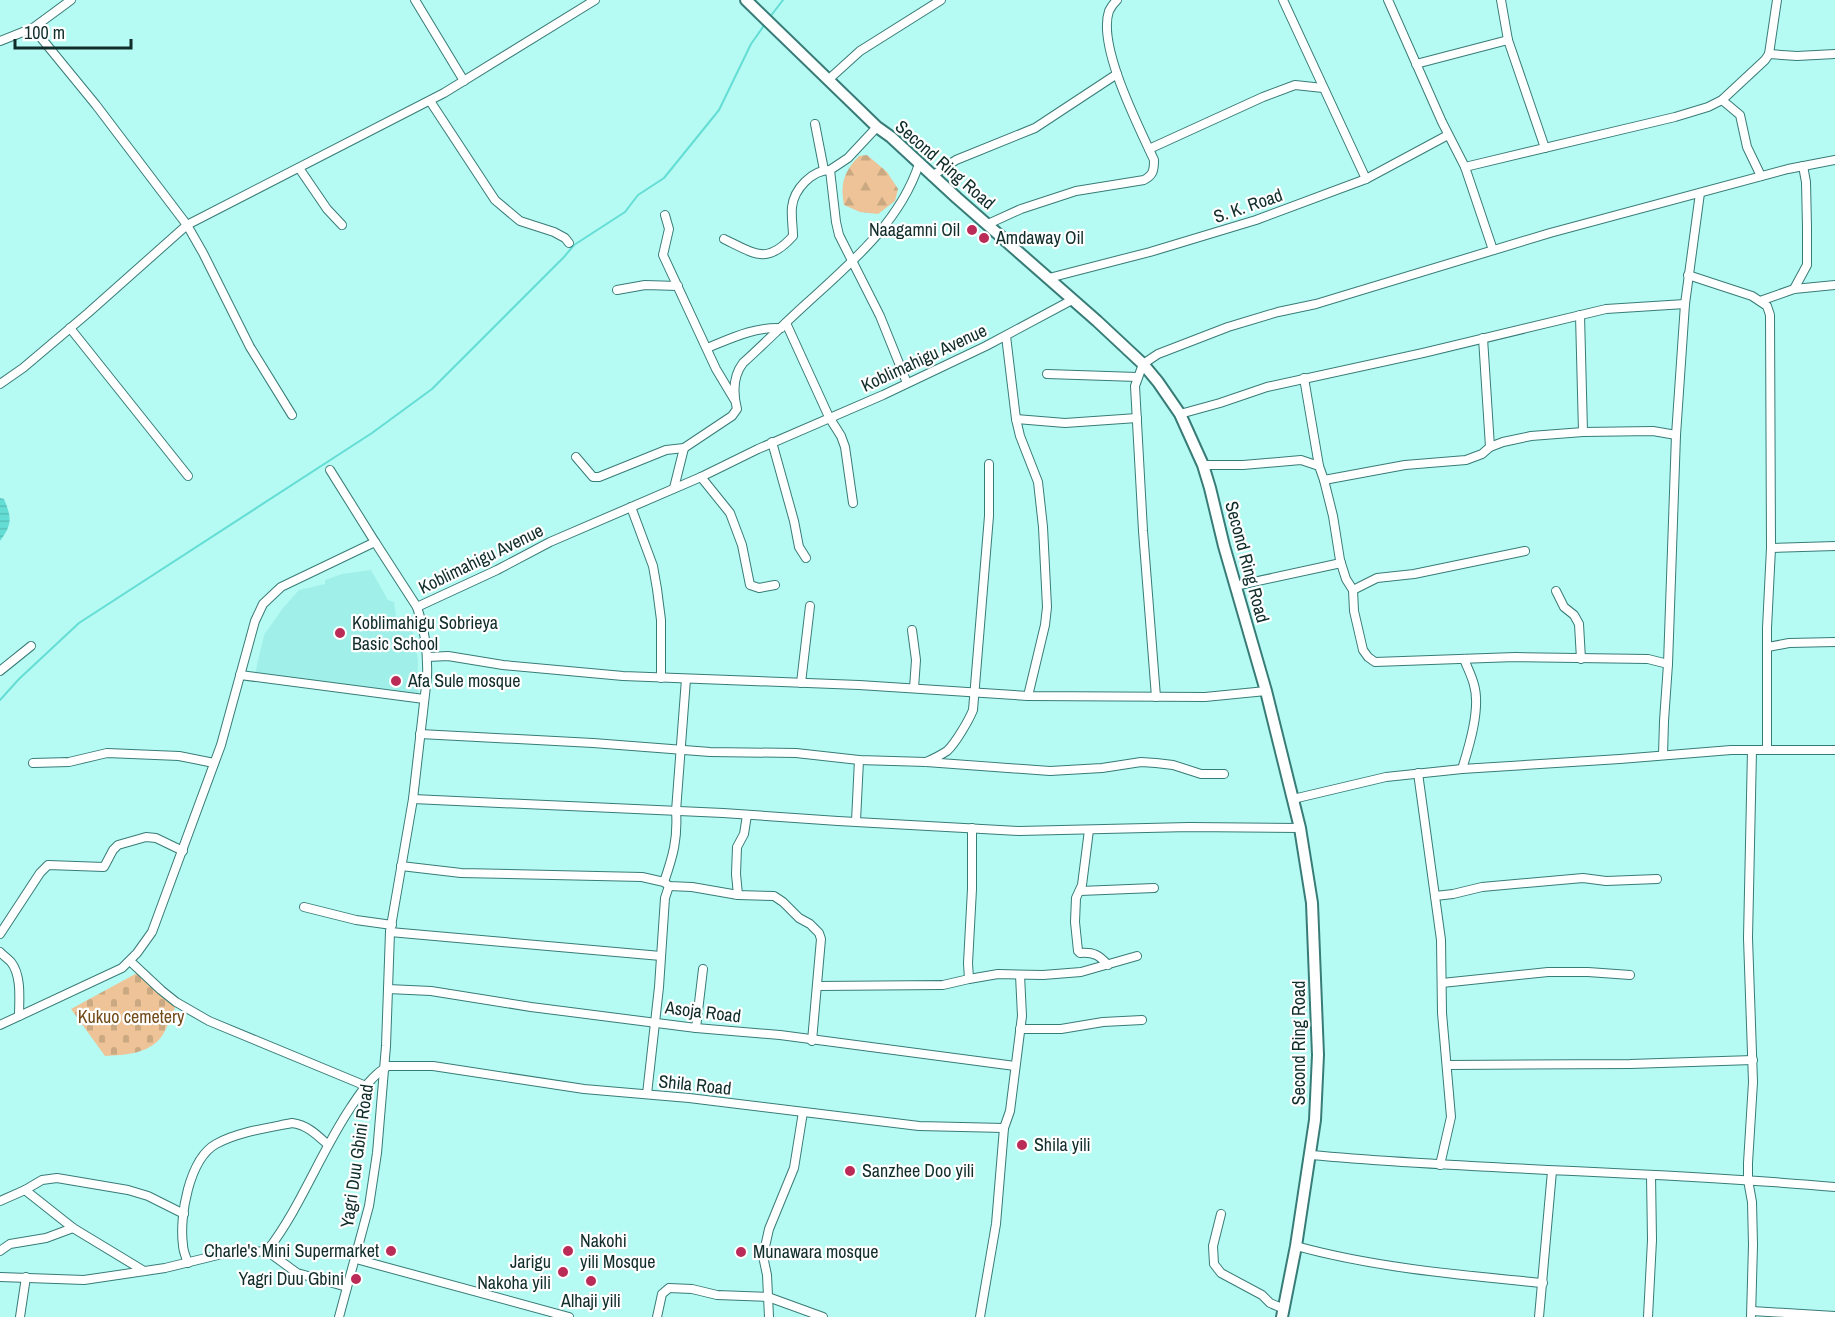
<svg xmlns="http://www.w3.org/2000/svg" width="1835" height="1317" viewBox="0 0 1835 1317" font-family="'Archivo Narrow',sans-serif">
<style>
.built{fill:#a0f0e9}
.forest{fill:url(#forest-firs)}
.cemetery{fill:url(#cemetery-stones)}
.water{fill:url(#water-rules)}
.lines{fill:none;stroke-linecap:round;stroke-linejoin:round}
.stream{stroke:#64ded5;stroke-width:2}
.street-casing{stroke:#387c77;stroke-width:10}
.secondary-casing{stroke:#387c77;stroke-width:14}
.street{stroke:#fff;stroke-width:8}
.secondary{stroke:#fff;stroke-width:10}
.poi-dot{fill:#ba2b57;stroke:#fff;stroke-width:2}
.labels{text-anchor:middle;stroke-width:4.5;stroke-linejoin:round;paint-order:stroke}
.street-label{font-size:18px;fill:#102d2a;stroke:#fff}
.poi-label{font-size:18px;fill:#102d2a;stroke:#fff;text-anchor:start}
.park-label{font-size:18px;fill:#724a18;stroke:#fff}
</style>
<defs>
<pattern id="forest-firs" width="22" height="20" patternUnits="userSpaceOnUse" patternTransform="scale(1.5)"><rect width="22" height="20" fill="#edc397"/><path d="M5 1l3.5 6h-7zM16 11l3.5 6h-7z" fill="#caa882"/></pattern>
<pattern id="cemetery-stones" width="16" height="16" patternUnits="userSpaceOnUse" patternTransform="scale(1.5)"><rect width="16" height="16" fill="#edc397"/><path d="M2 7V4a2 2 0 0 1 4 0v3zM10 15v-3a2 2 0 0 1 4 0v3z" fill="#caa882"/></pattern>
<pattern id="water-rules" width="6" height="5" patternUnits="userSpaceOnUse" patternTransform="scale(1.5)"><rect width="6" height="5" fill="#64ded5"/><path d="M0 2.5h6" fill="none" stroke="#56bfb7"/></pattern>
</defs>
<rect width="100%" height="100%" fill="#b5faf3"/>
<!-- built -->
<path class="built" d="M371,570L388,600L394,602L398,630L413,631L418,660L417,686L419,693L374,690L255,674L264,635L283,608L299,590L325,584V580L342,574Z"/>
<!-- forest -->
<path class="forest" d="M867,155L887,172L898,189L895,201L878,214L860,212L844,205C840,183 844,172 859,156Z"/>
<!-- cemetery -->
<path class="cemetery" d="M139,972L176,1006C171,1015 168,1027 162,1036C149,1054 125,1055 105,1056L71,1009Z"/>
<!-- water -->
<path class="water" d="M0,498L4,499C12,518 12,525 0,541Z"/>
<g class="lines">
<!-- stream -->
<g class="stream">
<path d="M770,17L783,0"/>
<path d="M0,700L19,679L79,623L372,433L432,389L564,257L574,245L625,212L638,195L664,178L719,110L751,44L765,24"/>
</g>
<!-- street casing -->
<g class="street-casing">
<g id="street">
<path d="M415,0L464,81"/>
<path d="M1283,0L1366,179"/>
<path d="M1388,0L1442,122L1465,167L1493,250"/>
<path d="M1501,0L1508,40L1545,148"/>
<path d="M33,28L71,0"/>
<path d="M0,41L33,28L96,105L187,225L203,253L250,347L292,415"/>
<path d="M1769,54L1797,56L1835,54"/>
<path d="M1416,64L1508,40"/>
<path d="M828,80L860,51L941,0"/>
<path d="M1722,100L1740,115L1747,147L1761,176"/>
<path d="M430,101L495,200L520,221L554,232L565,238L569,243"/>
<path d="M815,124L824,170"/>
<path d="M877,127L848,158L830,170L836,222L839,235L880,316L907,383"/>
<path d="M1149,149L1263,97L1295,85L1323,88"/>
<path d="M1465,167L1675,117L1708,107L1722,100L1765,60L1769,54L1777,0"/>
<path d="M299,168L327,209L342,225"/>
<path d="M932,176L956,160L1035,128L1117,74"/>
<path d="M665,215L669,229L663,255L716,369L734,399"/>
<path d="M988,224L1021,209L1076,191L1144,180C1153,175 1154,171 1154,160C1139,127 1097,46 1109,11C1111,7 1114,3 1117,0"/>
<path d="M724,239C755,254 767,265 793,236C793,227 791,217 792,207C794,189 812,170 830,170"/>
<path d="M1688,275L1752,296L1767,306L1770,315L1771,548L1767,628V749"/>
<path d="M1049,278L1150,252L1256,220L1366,179L1448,135"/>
<path d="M1794,289L1807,265V227L1806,182L1803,166"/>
<path d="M617,290L645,285L678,286"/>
<path d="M1760,301L1794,289L1835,285"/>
<path d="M1580,315L1583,432"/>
<path d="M786,323L829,417L841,436L845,447L853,503"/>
<path d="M70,328L188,476"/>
<path d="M1006,336L1016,419L1020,436L1038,482L1043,527L1047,607L1045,625L1028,696"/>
<path d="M1483,338L1490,447"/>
<path d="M707,348C732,338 754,327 781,328"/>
<path d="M1047,374L1137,377"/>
<path d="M1304,378L1319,466"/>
<path d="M0,384L23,368L88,313L187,225L444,93L595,0"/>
<path d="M1180,414L1220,403L1267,387L1423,353L1606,309L1685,304"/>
<path d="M1016,419L1065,423L1137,418"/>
<path d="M772,442L794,521L799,547L806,558"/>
<path d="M576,457L593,477H599L666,450L684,448L732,416L737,409C733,393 733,376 743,363C765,343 786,322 807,303C851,263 900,222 919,164"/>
<path d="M1203,465H1243L1301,460L1319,466L1324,480L1405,465L1466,460L1482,454L1490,447L1503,442L1531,436L1583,432L1653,431L1676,435"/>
<path d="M330,470L375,542"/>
<path d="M701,477L730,513L742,545L750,585L759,588L775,585"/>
<path d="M1324,480L1333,516L1340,560L1346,579L1353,590L1354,611L1363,650L1368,657L1375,662L1515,657L1648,659L1668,664"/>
<path d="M674,488L684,448"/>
<path d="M631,507L653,566L657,589L661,620V678"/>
<path d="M1771,548L1835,546"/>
<path d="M1235,586L1341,563"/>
<path d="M1353,590L1377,578L1414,574L1525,551"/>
<path d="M1556,591L1564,607L1574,615L1579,624L1581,659"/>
<path d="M912,630L916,660L914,688"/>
<path d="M1768,647L1789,643L1835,642"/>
<path d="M428,657L448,656L503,665L623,676L859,685L1028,696L1205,697L1266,691"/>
<path d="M0,671L31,646"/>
<path d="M240,675L424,699"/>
<path d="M801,683L810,606"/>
<path d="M1156,697L1143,531L1135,386L1143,364L1158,354L1228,327L1278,312L1316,304L1550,233L1788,169L1835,160"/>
<path d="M420,734L593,743L710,752L796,753L859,760L926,762L1050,771L1102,768L1141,762L1156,763L1173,765L1201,774H1224"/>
<path d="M1663,755L1664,721L1668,664L1676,435L1685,304L1700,193"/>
<path d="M926,762C933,759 941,755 947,751C955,744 969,720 973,710L989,516V464"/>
<path d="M33,763L69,762L107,753L179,756L214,763"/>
<path d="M1462,769C1469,747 1481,708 1474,685C1472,676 1467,667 1464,659"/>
<path d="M1418,773L1441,940L1442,1013L1451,1117L1440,1165"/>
<path d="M413,799L723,813L838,821L1019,831L1189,827L1300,828"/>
<path d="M1293,799L1386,777L1462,769L1620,759L1731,750H1835"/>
<path d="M856,821L859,760"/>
<path d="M972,828V889L968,963L969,979L998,974L1043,975L1081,972L1137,956"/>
<path d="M1089,830L1082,885L1076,898L1075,922L1078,951L1080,953C1094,952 1099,955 1108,965"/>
<path d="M401,866L461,873L642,877L664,882L669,886L692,887L738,895L774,896L783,902L799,918L810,924L819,933L821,939L812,1041"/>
<path d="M664,882C673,856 678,839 676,811L686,679"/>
<path d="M1080,891L1154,888"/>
<path d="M738,895L736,874L737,847L744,834L747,815"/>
<path d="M1435,896L1453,894L1482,887L1583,878L1606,881L1657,879"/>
<path d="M304,907L356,920L392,925"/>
<path d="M390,932L661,956"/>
<path d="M0,934L40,873L48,865L104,867L113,850L118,845L146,837L156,838L183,851"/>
<path d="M0,952C3,955 8,959 11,962C22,976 19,1000 19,1016"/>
<path d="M130,961L161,990L176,1002L209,1021L366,1086"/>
<path d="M1442,983L1548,972H1588L1630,975"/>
<path d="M817,986L943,985L969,979"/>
<path d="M388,989L431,991L531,1007L696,1028L780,1035L1015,1066"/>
<path d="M0,1025L122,968L137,953L152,932L221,745L255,621L263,604L281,587L375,542L417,607L497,570L550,542L701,477L758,449L883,395L986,346L1072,300"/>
<path d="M696,1028L703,969"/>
<path d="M1020,1029H1061L1103,1022L1142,1020"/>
<path d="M1447,1065L1630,1064L1753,1060"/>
<path d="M647,1094L659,987L665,898L669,886"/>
<path d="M1311,1155C1485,1171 1661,1171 1835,1187"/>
<path d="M25,1190L73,1228L144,1271"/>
<path d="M0,1201L25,1190L42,1180L57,1178L128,1190L148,1196L184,1214"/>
<path d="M1221,1214L1213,1246L1214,1264L1221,1273L1262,1295L1270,1303L1284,1309"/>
<path d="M1296,1246C1376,1268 1460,1275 1543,1283"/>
<path d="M0,1251L10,1244L46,1238L73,1228"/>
<path d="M267,1251C301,1207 320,1153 351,1107C361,1092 372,1075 388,1066H433L584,1089L689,1098L919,1126L1004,1128"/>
<path d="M356,1259L569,1317"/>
<path d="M188,1263C186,1257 183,1251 183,1245C179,1217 189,1159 216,1144C238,1132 267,1128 292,1123C307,1125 316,1134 327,1144"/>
<path d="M0,1277L84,1280L165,1268L222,1254L267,1251L297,1273L347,1287"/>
<path d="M1752,1311L1835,1316"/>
<path d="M20,1317L26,1277"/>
<path d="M339,1317L369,1206L377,1153L386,1046L390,932L413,799L427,677C428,653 425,630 417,607"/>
<path d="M657,1317L662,1294L669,1288L692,1289L717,1295L768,1297L823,1317"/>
<path d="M769,1317L767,1275L763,1256L769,1229L794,1168L803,1112"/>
<path d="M980,1317L996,1224L1004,1128L1010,1111L1022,1016L1020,975"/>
<path d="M1539,1317L1552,1171"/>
<path d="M1648,1317L1652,1240L1651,1175"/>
<path d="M1751,1317L1753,1245L1752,1202L1748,1180V1163L1753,1082L1748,938L1752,750"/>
</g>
</g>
<!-- secondary casing -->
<g class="secondary-casing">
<path id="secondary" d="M746,0L877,127L891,137L957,198L1097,321L1143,364L1158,382L1180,414L1203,465L1210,488L1224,546L1266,691L1300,828L1312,903L1318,1055L1315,1120L1296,1246L1282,1317"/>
</g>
<!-- street -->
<use href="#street" class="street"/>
<!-- secondary -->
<use href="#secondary" class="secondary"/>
</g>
<!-- markers -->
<g class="poi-dot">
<circle cx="972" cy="230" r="6"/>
<circle cx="984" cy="238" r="6"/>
<circle cx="340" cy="633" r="6"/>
<circle cx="396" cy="681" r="6"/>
<circle cx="1022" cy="1145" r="6"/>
<circle cx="850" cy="1171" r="6"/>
<circle cx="391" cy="1251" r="6"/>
<circle cx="568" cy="1251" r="6"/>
<circle cx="741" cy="1252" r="6"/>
<circle cx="563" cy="1272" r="6"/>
<circle cx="356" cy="1279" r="6"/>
<circle cx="591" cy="1281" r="6"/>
</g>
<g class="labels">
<!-- street labels -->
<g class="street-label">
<text transform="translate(945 165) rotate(41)" y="6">Second Ring Road</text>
<text transform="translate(1248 206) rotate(-19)" y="6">S. K. Road</text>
<text transform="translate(924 358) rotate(-25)" y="6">Koblimahigu Avenue</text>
<text transform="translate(481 559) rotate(-26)" y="6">Koblimahigu Avenue</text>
<text transform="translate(1247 562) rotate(75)" y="6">Second Ring Road</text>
<text transform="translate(703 1012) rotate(7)" y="6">Asoja Road</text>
<text transform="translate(1299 1043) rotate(-90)" y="6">Second Ring Road</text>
<text transform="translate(695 1085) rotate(6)" y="6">Shila Road</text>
<text transform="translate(357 1156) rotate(-82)" y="6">Yagri Duu Gbini Road</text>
</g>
<!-- poi labels -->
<g class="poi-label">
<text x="960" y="236" text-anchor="end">Naagamni Oil</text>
<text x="996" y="244">Amdaway Oil</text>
<text x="352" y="629">Koblimahigu Sobrieya<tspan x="352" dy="21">Basic School</tspan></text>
<text x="408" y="687">Afa Sule mosque</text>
<text x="1034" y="1151">Shila yili</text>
<text x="862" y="1177">Sanzhee Doo yili</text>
<text x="580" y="1247">Nakohi<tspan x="580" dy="21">yili Mosque</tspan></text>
<text x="379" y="1257" text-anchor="end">Charle's Mini Supermarket</text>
<text x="753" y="1258">Munawara mosque</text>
<text x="551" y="1268" text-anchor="end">Jarigu<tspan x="551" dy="21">Nakoha yili</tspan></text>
<text x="344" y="1285" text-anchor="end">Yagri Duu Gbini</text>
<text x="591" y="1307" text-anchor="middle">Alhaji yili</text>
</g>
<!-- park labels -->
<g class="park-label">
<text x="131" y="1023">Kukuo cemetery</text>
</g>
</g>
<!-- scale -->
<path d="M15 39v9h116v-9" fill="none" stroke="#102d2a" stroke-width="3"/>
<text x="24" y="39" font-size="18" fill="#102d2a" stroke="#ffffff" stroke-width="4.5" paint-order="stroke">100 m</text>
</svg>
